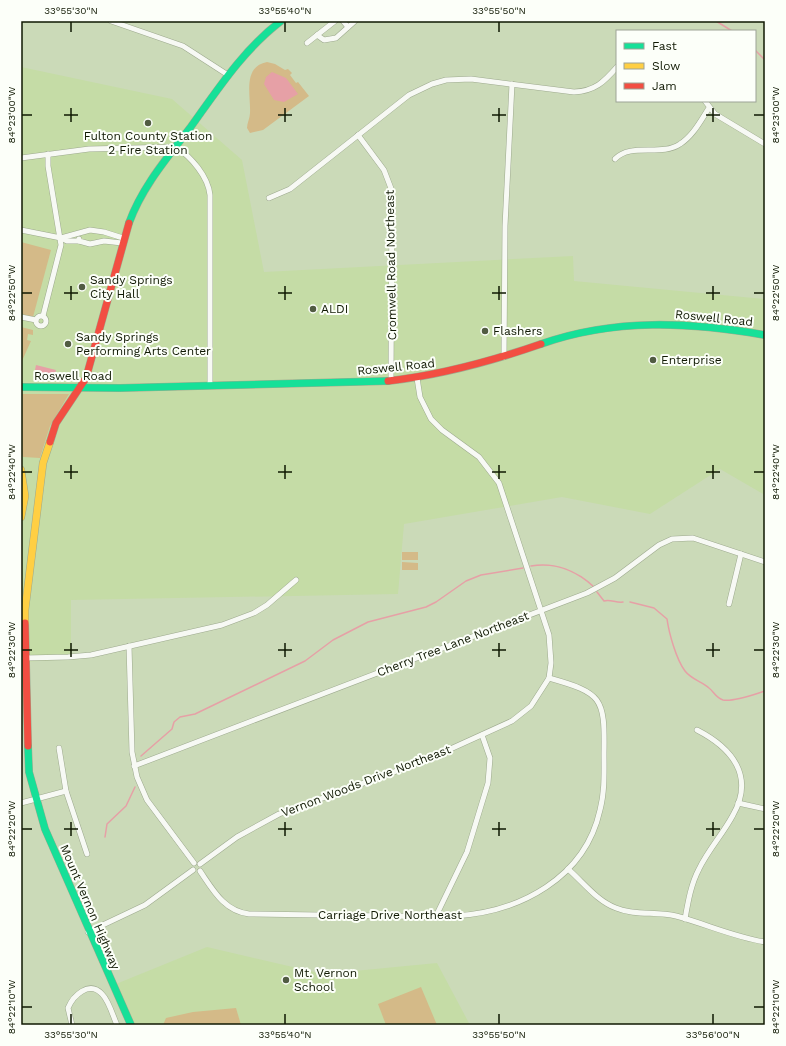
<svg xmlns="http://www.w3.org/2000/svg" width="786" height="1046" viewBox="0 0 786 1046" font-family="'Work Sans',sans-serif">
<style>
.built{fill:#c5dca6}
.green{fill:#d4ba88}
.water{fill:#e6a0a6}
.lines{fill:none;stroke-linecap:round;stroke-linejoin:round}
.stream{stroke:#e6a0a6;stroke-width:1.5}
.street-casing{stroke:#9da98e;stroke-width:6}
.fast-casing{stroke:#9da98e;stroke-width:8}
.slow-casing{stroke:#9da98e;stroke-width:8}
.jam-casing{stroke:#9da98e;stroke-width:8}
.street{stroke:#f7f9f4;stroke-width:5}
.fast{stroke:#16e098;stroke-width:7}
.slow{stroke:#ffcf43;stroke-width:7}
.jam{stroke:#f24e42;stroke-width:7}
.ticks{fill:none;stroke:#0f1802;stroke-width:1.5}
.poi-dot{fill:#515c42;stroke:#fcfff9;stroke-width:1.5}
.labels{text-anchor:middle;stroke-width:4;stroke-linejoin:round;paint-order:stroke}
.poi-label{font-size:12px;fill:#0f1802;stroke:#fcfff9;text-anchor:start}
.street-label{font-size:12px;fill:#0f1802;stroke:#fcfff9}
.neatline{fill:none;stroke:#0f1802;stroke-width:1.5}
.ticks-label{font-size:10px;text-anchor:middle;fill:#0f1802}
</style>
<rect width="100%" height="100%" fill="#cbdab8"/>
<!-- built -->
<g class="built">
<path d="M21,67L172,99L242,160L264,272L573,256L574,281L765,299V495L720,469L650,514L562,497L404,524L398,594L71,600V659L23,662V741H21Z"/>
<path d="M207,947L323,974L437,963L470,1025H130L111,986Z"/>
</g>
<!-- green -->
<g class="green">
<path d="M267,62L275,64L285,70L288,69L292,73L290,75L296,83L298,82L309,96L263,130L250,133L247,128C247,123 250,118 250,113C251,95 242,67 267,62Z"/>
<path d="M21,242L51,250L33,317L21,314Z"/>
<path d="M21,327L33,330V335L28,334L27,340L31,341L21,363Z"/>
<path d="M21,394H69L50,426L40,458L23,457L21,451Z"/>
<rect x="402" y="552" width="16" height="8"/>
<path d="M402,562L418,563V570H402Z"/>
<path d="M421,987L437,1025H386L378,1004Z"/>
<path d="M236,1008L241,1025H163L166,1018L193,1012Z"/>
</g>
<!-- water -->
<g class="water">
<path d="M272,72L286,78L298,94L284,102L274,100L264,84L266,77Z"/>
<path d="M36,365L56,370L54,377L41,373L34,375Z"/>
</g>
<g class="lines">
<!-- stream -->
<g class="stream">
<path d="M716,21L732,31"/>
<path d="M755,50L765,60"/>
<path d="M531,566C555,562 577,571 594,587"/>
<path d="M597,592L604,601C610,599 616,603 623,602"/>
<path d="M630,602L654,608L667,619C669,633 676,659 685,671C691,679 702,682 709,688C714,692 716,698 723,700C734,702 755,694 765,691"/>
<path d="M141,756L172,729L174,722L180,717L195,714L305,661L333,640L368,622L426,607L436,602L466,581L481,575L523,568"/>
<path d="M105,837L107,824L126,806L135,787"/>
</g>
<!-- street casing -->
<g class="street-casing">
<g id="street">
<path d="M111,21L183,46L228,75"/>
<path d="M343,21L348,27"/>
<path d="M317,35L324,40L336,38L355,21"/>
<path d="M307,43L335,21"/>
<path d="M705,101L715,114L765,144"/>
<path d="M358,135L384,170L392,191L391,381"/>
<path d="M21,158L89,149L176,147C191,157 208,176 210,195V385"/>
<path d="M615,159C631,142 661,157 680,144C693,136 701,120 709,108"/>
<path d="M269,198L290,189L409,95L432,84L446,80L471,79L574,92C595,91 604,82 617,67"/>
<path d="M21,230L61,238L67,241H79"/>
<path d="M61,238L90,230L104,232L123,238"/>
<path d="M79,239V241L90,244L104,241L122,243"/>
<circle cx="41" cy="321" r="5"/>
<path d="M43,316L61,245L48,166V154"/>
<path d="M21,317L36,320"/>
<path d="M504,357L505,226L512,84"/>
<path d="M729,604L741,554"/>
<path d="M129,646L132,752L137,777L147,800L194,863"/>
<path d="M25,658L68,657L91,655L222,625L254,613L267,605L296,580"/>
<path d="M59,748L66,791L87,854"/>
<path d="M134,766L587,593L615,578L659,545L672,539L693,538L765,562"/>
<path d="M21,803L66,791"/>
<path d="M738,803L765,809"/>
<path d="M200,864L237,837L279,814L424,761L512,721L531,706L549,678L551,663L549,635L499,483L479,457L442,430L431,419L420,397L417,378"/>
<path d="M568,869C583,882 597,901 616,908C635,916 657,911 676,916C706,924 734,937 765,942"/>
<path d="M200,871C213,890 224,911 249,914C295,915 342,915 388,916C410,916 433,917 455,916C520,912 585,878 600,810C605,791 604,772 604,753C605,697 602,693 549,678"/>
<path d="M436,916L467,852L488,783L490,758L482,735"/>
<path d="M685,919C688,902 691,884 699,869C708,850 723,834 733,815C755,776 732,748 697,730"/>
<path d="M88,932L145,905L193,870"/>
<path d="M72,1025L68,1008C73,996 89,980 102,994C109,1001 113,1016 117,1025"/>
</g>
</g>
<!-- fast casing -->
<g class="fast-casing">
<g id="fast">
<path d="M129,223C142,187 167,158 190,128C218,89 243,50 281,21"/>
<path d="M541,344C615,318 689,322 765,335"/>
<path d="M21,387L120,388L388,381"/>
<path d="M28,746L29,772L45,829L131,1025"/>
</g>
</g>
<!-- slow casing -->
<g class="slow-casing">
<g id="slow">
<path d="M21,470L25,496L21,517"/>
<path d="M25,623V610L43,463L50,442"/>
</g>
</g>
<!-- jam casing -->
<g class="jam-casing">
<g id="jam">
<path d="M388,381C441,375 492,361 541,344"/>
<path d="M50,442L56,423L86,378L129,223"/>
<path d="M25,623L28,746"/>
</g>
</g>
<!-- street -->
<use href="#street" class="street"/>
<!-- fast -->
<use href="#fast" class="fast"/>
<!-- slow -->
<use href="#slow" class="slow"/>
<!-- jam -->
<use href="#jam" class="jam"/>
</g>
<!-- ticks -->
<path class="ticks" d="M71,22V32M285,22V32M499,22V32M71,108V122M285,108V122M499,108V122M713,108V122M22,115H32M64,115H78M278,115H292M492,115H506M706,115H720M754,115H764M71,286V300M285,286V300M499,286V300M713,286V300M22,293H32M64,293H78M278,293H292M492,293H506M706,293H720M754,293H764M71,465V479M285,465V479M499,465V479M713,465V479M22,472H32M64,472H78M278,472H292M492,472H506M706,472H720M754,472H764M71,643V657M285,643V657M499,643V657M713,643V657M22,650H32M64,650H78M278,650H292M492,650H506M706,650H720M754,650H764M71,822V836M285,822V836M499,822V836M713,822V836M22,829H32M64,829H78M278,829H292M492,829H506M706,829H720M754,829H764M22,1007H32M754,1007H764M71,1014V1024M285,1014V1024M499,1014V1024M713,1014V1024"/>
<!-- markers -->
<g class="poi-dot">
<circle cx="148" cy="123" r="4"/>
<circle cx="82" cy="287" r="4"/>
<circle cx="313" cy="309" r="4"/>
<circle cx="485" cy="331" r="4"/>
<circle cx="68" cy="344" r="4"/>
<circle cx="653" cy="360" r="4"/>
<circle cx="286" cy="980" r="4"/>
</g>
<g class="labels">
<!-- poi labels -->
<g class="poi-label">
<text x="148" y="140" text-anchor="middle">Fulton County Station<tspan x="148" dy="14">2 Fire Station</tspan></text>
<text x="90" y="284">Sandy Springs<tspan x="90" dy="14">City Hall</tspan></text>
<text x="321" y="313">ALDI</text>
<text x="493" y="335">Flashers</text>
<text x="76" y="341">Sandy Springs<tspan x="76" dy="14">Performing Arts Center</tspan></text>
<text x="661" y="364">Enterprise</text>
<text x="294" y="977">Mt. Vernon<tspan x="294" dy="14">School</tspan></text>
</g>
<!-- street labels -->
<g class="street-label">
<text transform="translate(391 265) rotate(-91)" y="4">Cromwell Road Northeast</text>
<text transform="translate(714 318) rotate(6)" y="4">Roswell Road</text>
<text transform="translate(396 367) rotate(-6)" y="4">Roswell Road</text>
<text x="73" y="380">Roswell Road</text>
<text transform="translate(453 644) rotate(-21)" y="4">Cherry Tree Lane Northeast</text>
<text transform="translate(366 781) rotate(-21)" y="4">Vernon Woods Drive Northeast</text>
<text transform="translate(90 907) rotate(67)" y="4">Mount Vernon Highway</text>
<text x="390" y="919">Carriage Drive Northeast</text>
</g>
</g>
<!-- border -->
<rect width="786" height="1046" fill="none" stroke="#fcfff9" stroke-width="44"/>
<!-- legend -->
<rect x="616" y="30" width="140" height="72" fill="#fcfff9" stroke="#9da396"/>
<rect x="624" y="43" width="20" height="6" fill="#16e098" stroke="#9da396"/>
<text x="652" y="50" font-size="12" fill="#0f1802">Fast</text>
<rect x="624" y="63" width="20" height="6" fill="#ffcf43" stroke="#9da396"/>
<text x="652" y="70" font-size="12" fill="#0f1802">Slow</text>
<rect x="624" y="83" width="20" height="6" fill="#f24e42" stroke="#9da396"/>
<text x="652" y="90" font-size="12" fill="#0f1802">Jam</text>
<rect x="22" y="22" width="742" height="1002" class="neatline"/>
<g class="ticks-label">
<text x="71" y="14">33°55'30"N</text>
<text x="285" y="14">33°55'40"N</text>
<text x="499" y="14">33°55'50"N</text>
<text transform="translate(775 115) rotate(-90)" y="4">84°23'00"W</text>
<text transform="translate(11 115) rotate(-90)" y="4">84°23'00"W</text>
<text transform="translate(11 293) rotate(-90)" y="4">84°22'50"W</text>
<text transform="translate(775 293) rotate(-90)" y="4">84°22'50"W</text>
<text transform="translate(775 472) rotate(-90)" y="4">84°22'40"W</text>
<text transform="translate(11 472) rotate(-90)" y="4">84°22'40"W</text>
<text transform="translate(775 650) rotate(-90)" y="4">84°22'30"W</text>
<text transform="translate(11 650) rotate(-90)" y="4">84°22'30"W</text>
<text transform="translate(775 829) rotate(-90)" y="4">84°22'20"W</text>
<text transform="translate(11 829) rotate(-90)" y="4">84°22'20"W</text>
<text transform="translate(775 1007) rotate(-90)" y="4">84°22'10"W</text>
<text transform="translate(11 1007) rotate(-90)" y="4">84°22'10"W</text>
<text x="71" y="1038">33°55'30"N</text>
<text x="285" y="1038">33°55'40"N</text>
<text x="499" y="1038">33°55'50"N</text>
<text x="713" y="1038">33°56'00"N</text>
</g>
</svg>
